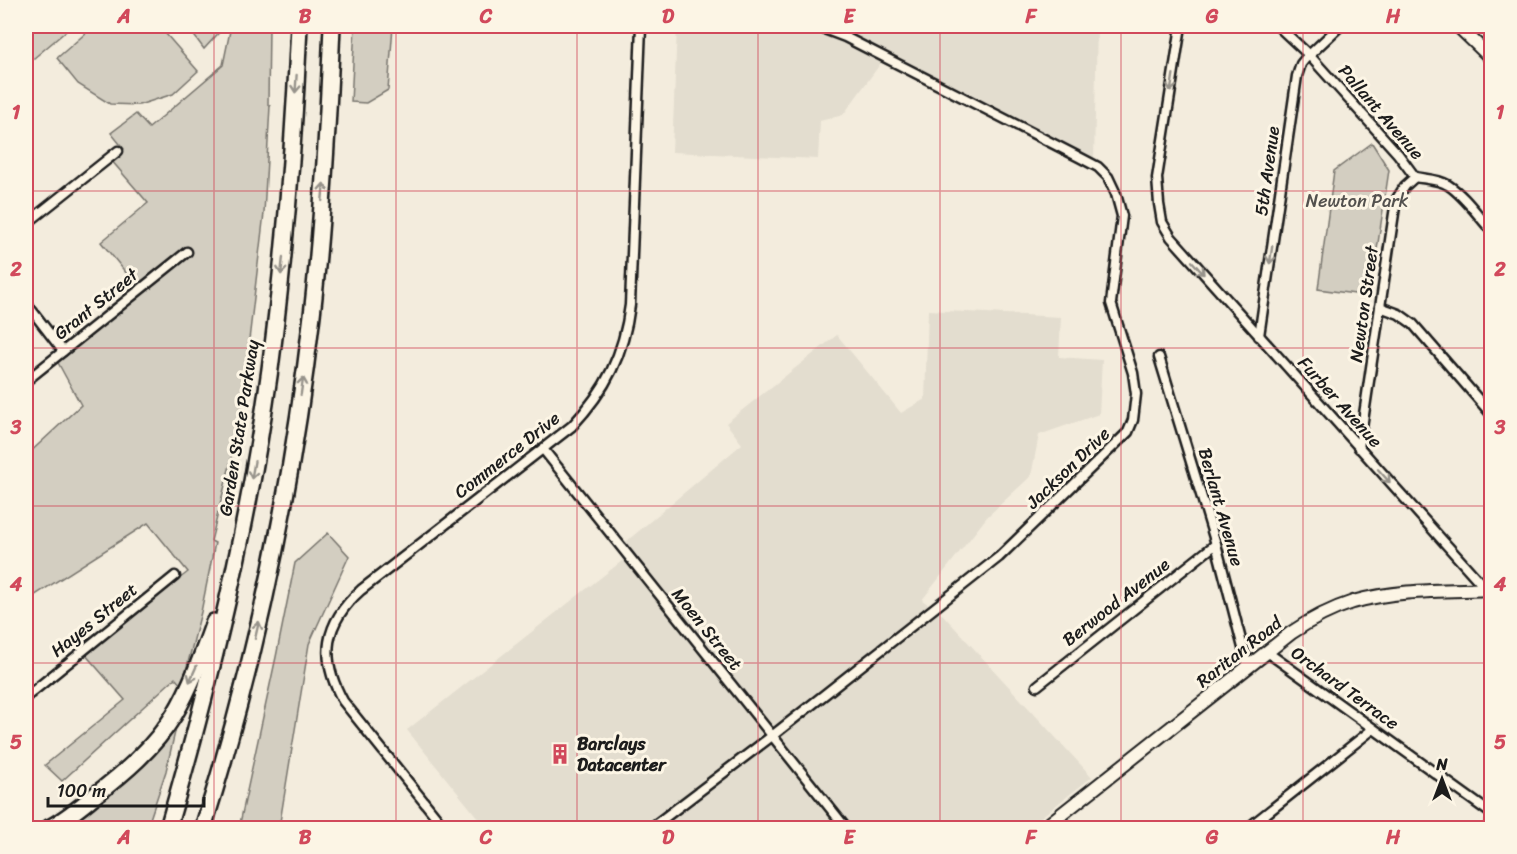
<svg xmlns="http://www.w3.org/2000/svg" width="1517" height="854" viewBox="0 0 1517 854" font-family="Sriracha,sans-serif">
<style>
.built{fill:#e3ddcf}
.green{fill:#d3cec1;stroke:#78756e;stroke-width:1.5}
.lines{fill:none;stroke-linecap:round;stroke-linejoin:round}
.street-casing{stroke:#1c1c1c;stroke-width:13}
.secondary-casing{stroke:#1c1c1c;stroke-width:16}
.highway-casing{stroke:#1c1c1c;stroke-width:20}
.street{stroke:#fcf5e5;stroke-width:8}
.secondary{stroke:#fcf5e5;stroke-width:12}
.highway{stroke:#fcf5e5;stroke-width:15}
.oneway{stroke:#97938b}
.grid{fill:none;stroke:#d1495b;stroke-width:1.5;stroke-opacity:0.55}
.labels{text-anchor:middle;stroke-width:6;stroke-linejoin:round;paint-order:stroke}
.street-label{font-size:18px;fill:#1c1c1c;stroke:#fcf5e5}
.park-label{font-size:18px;fill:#53514e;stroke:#fcf5e5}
.poi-label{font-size:18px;font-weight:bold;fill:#1c1c1c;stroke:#fcf5e5;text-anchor:start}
.neatline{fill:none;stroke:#d1495b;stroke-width:2}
.grid-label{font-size:20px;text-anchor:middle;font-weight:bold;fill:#d1495b}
</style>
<rect width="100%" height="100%" fill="#f3ecdd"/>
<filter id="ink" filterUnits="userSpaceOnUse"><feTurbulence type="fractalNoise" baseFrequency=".0167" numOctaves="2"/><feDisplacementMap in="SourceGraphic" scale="12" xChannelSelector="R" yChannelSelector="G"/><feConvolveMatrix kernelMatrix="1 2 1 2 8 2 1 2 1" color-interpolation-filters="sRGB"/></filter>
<g filter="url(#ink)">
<!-- built -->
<g class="built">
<path d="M677,26H1097L1094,160L886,56L843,115L820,121L818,159L672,152Z"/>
<path d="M928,310L1061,317L1059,357L1102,360L1099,414L1039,435L1031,476L987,517L922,600L943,615L1092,777L1027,828H486L407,730L627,557L621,546L742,444L726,423L837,335L901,413L925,399Z"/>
</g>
<!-- green -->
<g class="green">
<path d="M26,26H72L33,59L26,50Z"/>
<path d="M94,26H159L198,71L173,94L139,105L110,104L78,84L57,58Z"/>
<path d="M187,26H225L204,49Z"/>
<path d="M231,26H269L268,105L270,106L264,213L240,416L230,465L211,541L215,543L201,612L182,686L175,678L62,781L45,765L125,700L84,653L188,572L148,523L26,601V456L81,405L56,359L140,290L101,242L148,203L111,160L124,149L111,133L136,114L149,128L223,65Z"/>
<path d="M355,26H393L388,90L366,103L351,102Z"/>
<path d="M1372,143L1389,170L1370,296L1318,289L1334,171Z"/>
<path d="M328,533L349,556L309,644L279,828H239L276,657L295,563Z"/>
<path d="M175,732L166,771L147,828H64L68,826L125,777L162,740Z"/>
</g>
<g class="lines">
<!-- street casing -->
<g class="street-casing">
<g id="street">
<path d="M1181,26L1157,178L1159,204L1162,222L1171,237L1486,589L1489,594L1492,603"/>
<path d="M1278,26L1309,55L1398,154L1415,177C1425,179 1438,179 1448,185C1465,196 1478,216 1492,231"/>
<path d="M26,224L118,151"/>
<path d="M26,303L63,351"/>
<path d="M1380,307L1399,314L1413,324L1492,415"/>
<path d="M1259,336L1297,76L1301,64L1305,59L1340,26"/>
<path d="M1159,357L1216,544L1248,667"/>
<path d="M26,381L187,252"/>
<path d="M1359,448L1396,200L1405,186L1415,177"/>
<path d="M543,449L846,828"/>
<path d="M1267,652L1492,814"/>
<path d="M1037,686L1216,544"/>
<path d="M26,697L175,576"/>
<path d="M1259,820L1271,828"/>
<path d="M445,828L343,701C319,658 324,623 361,590L572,426C606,390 624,354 630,305L641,26"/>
<path d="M651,828L772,736L999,557L1128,432L1133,420L1136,394L1133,373L1111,303L1122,216L1116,194L1108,177L1098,167L1079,157L845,37L816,26"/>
<path d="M1248,828L1373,729"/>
<path d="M1487,828L1492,822"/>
</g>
</g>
<!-- secondary casing -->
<g class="secondary-casing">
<g id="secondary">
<path d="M1458,26L1492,59"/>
<path d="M1044,828L1291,633C1310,620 1331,609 1353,602C1398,589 1446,591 1492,589"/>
</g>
</g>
<!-- highway casing -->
<g class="highway-casing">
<g id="highway">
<path d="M49,828C65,820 79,808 94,796C124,773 154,748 174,715C191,687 203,653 214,622"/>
<path d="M168,828C212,678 249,524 270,369C285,255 294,140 299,26"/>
<path d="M203,828C256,661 292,489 312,315C323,219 328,122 332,26"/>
</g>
</g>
<!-- street -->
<use href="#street" class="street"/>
<!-- secondary -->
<use href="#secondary" class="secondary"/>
<!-- highway -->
<use href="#highway" class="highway"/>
</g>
<!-- one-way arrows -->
<defs><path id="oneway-shaft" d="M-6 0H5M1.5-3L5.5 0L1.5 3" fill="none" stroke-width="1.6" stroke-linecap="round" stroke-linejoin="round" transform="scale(1.5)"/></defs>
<g class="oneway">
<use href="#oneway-shaft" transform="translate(1172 83) rotate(99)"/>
<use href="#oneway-shaft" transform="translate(296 84) rotate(94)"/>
<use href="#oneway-shaft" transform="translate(323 192) rotate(-85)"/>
<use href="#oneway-shaft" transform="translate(1271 255) rotate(98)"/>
<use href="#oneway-shaft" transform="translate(282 266) rotate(96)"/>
<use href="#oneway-shaft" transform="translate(1198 268) rotate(48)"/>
<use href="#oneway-shaft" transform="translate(302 386) rotate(-82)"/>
<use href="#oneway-shaft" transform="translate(253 470) rotate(100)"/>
<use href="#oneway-shaft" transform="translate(1384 476) rotate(48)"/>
<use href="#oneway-shaft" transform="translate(257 630) rotate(-77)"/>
<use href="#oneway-shaft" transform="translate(193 674) rotate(114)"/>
</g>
</g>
<!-- grid -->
<path class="grid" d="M214,26V828M396,26V828M577,26V828M758,26V828M940,26V828M1121,26V828M1303,26V828M26,191H1492M26,348H1492M26,506H1492M26,663H1492"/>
<!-- icons -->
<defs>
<g id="building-bare" transform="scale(1.62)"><path d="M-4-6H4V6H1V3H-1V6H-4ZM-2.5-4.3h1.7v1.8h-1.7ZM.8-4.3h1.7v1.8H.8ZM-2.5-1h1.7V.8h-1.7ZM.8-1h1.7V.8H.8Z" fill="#d1495b" stroke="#fcf5e5" stroke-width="2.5" paint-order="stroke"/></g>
</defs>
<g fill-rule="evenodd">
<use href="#building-bare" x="560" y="754"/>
</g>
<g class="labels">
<!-- street labels -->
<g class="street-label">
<text transform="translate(1381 112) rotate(49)" y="6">Pallant Avenue</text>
<text transform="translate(1267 171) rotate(-82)" y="6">5th Avenue</text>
<text transform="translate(96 304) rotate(-39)" y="6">Grant Street</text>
<text transform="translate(1364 304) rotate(-82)" y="6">Newton Street</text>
<text transform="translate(1340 402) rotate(48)" y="6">Furber Avenue</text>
<text transform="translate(239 428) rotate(-81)" y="6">Garden State Parkway</text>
<text transform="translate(507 455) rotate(-38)" y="6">Commerce Drive</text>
<text transform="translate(1068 468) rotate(-44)" y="6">Jackson Drive</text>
<text transform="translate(1221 507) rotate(74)" y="6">Berlant Avenue</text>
<text transform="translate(1116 602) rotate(-38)" y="6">Berwood Avenue</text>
<text transform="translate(94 620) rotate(-39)" y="6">Hayes Street</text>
<text transform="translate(707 629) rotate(51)" y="6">Moen Street</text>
<text transform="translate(1239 652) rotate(-38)" y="6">Raritan Road</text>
<text transform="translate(1345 688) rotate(36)" y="6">Orchard Terrace</text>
</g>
<!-- park labels -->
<g class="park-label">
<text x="1357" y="207">Newton Park</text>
</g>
<!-- poi labels -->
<g class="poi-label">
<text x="577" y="750">Barclays<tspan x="577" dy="21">Datacenter</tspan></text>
</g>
</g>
<!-- margin -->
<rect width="1517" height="854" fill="none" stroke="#fcf5e5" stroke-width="66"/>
<!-- north arrow -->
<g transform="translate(1442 779)" stroke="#fcf5e5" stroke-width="4.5" paint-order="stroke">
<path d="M0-4.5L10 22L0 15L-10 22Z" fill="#1c1c1c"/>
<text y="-9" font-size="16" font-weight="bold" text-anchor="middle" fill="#1c1c1c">N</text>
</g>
<!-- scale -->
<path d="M48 797v9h156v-9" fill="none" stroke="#1c1c1c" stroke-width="3"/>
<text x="57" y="797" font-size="18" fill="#1c1c1c" stroke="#fcf5e5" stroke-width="4.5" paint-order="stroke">100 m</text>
<rect x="33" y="33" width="1451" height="788" class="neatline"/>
<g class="grid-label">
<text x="124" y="23">A</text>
<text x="305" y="23">B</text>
<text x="486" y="23">C</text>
<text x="668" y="23">D</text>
<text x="849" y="23">E</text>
<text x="1031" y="23">F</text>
<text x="1212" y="23">G</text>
<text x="1393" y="23">H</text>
<text x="16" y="119">1</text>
<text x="1500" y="119">1</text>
<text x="16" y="276">2</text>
<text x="1500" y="276">2</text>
<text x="16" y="434">3</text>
<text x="1500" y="434">3</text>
<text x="16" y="591">4</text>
<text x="1500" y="591">4</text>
<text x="16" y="749">5</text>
<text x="1500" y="749">5</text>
<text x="124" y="844">A</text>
<text x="305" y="844">B</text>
<text x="486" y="844">C</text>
<text x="668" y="844">D</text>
<text x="849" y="844">E</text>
<text x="1031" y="844">F</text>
<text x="1212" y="844">G</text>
<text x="1393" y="844">H</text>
</g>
</svg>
